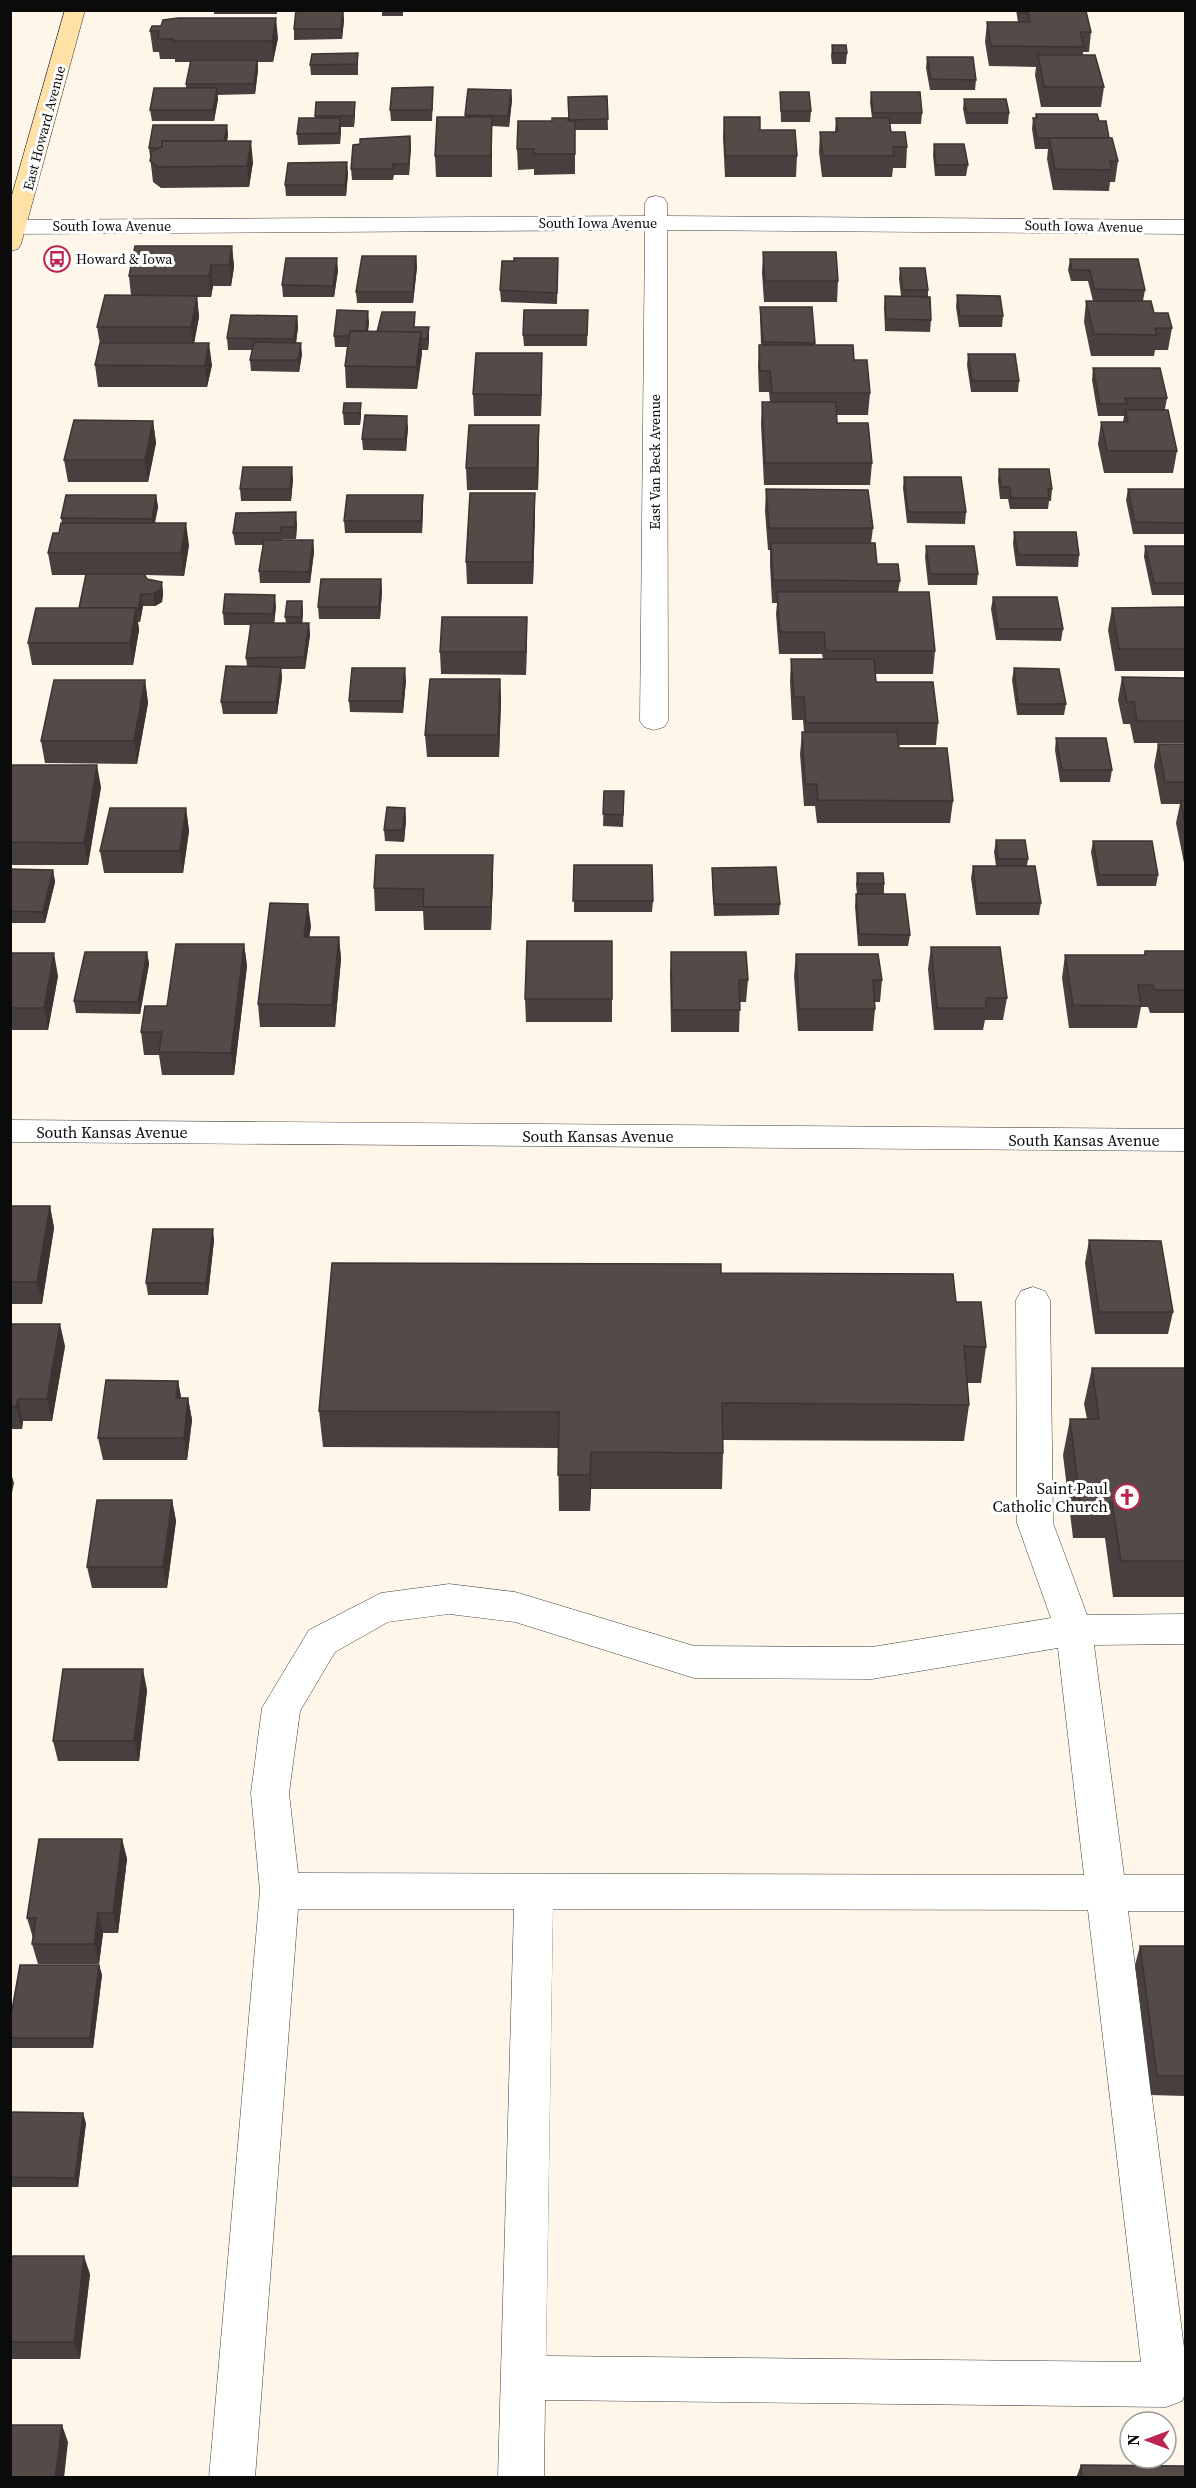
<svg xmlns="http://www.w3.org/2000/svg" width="1196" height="2488" viewBox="0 0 1196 2488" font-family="'Source Serif 4',serif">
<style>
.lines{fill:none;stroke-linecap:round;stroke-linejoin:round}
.service-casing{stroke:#3e3e3e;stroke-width:1}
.minor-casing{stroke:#3e3e3e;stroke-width:1}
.secondary-casing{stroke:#2d2d2d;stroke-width:1}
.service{fill:#fff;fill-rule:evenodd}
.minor{fill:#fff;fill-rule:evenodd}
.secondary{fill:#ffe1a5;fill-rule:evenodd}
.wall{fill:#48403e}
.shaded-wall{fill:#3b3432}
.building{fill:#544a48;stroke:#3b3432;stroke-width:1.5}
.labels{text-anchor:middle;stroke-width:6;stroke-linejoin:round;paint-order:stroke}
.far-street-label{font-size:14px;fill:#0b0b0b;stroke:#fff}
.far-poi-label{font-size:14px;fill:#0b0b0b;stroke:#fff;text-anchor:start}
.street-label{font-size:16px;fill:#0b0b0b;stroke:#fff}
.poi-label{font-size:16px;fill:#0b0b0b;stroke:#fff;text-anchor:end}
</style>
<rect width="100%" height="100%" fill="#fff6ea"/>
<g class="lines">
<!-- service casing -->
<g class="service-casing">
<path id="service" d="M1033,1287L1045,1291L1050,1300L1053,1523L1087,1615L1186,1614V1644L1094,1645L1124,1875H1186V1911H1128L1186,2363V2392L1182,2401L1166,2407L545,2400L544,2478H498L514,1909H298L255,2478H209L260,1891L251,1793L262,1708L309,1630L381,1593L449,1584L515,1592L694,1646L872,1647L1051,1618L1017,1523L1016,1300L1021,1291ZM449,1614L515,1622L694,1678L872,1679L1058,1648L1084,1875L298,1873L289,1793L300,1711L335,1652L388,1622ZM553,1909L1088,1910L1141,2362L546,2356Z"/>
</g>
<!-- minor casing -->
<g class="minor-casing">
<g id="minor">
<path d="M656,196L664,198L667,203V216L1186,220V234L667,230L668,721L664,727L654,730L644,727L640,721L645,230L10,234V220L645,216V203L648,198Z"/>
<path d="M10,1120L1186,1129V1151L10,1142Z"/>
</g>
</g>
<!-- secondary casing -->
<g class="secondary-casing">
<path id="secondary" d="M65,10H85L21,244L18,249L10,251V202Z"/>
</g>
<!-- service -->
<use href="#service" class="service"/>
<!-- minor -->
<use href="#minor" class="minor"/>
<!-- secondary -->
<use href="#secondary" class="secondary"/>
</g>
<!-- wall -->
<g class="wall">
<rect x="214" y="10" width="63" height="4"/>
<path d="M343,10L344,20L342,39L294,40V29Z"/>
<rect x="382" y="10" width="21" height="6"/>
<path d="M1016,10H1081L1091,32L1089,52H1083V55L1104,87L1101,107H1041L1035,75L1036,67L989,66L985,42L987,22H1018Z"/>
<path d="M152,26L278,38L273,62H258V70L255,94L217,95L218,99L214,121H152L150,110L186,88V84L190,62H175V59H160L159,52H153L150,31Z"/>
<path d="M832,45L847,53L846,64H832L831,56Z"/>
<path d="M358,53V75H311L310,65Z"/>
<path d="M927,57L976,80L975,90H930L926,68Z"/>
<path d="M511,90L512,100L509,127L492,126V177H436L435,156L465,117V115Z"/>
<path d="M780,92L811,111L810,122H781Z"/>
<path d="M871,92L922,113L921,124H890L891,132L907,147L906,168H893L892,177H822L819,152L820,132H835L836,118H872L870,102Z"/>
<path d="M607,96L608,130H575V174L534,175V169L518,170L517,149L552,121L568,118Z"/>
<path d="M433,98L432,121H391L390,110Z"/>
<path d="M964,99L1009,113L1008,124H966L963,109Z"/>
<path d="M316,102H355V113L354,127H341L340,144L298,145L297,134L315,118Z"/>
<path d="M1036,114L1099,121L1109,138L1118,161L1115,182H1110L1109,191L1053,190L1047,159L1048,149H1035L1032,129L1033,118H1035Z"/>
<path d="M724,117L760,130L797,156L796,177H725L723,137Z"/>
<path d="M227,125L228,135L227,141L253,162L249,187L161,188L153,182L149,148Z"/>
<path d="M410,136L411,147L409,175H394L393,180H352L351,169Z"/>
<path d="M934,144L968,165L966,176H935L933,155Z"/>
<path d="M348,173L346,196H286L285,185Z"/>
<path d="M232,246L234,267L231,286H213L211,297H197L199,317L194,343L212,365L207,387H98L95,365L100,344L97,327L131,296L129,276Z"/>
<path d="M763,252L838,281L837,302H764L762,273Z"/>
<path d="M416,256L417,267L413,303H357L356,292Z"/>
<path d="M1070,259L1145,290L1143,301H1093L1088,281H1071L1068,270Z"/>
<path d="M900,268L928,290V297L931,320L930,332L885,331L884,307L885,296H901L899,279Z"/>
<path d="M558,269L557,304L501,302L500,290Z"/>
<path d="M338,270L334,297H283L282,285Z"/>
<path d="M957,295L1003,316L1002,327H959L956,307Z"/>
<path d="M1086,301L1154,313L1172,328L1168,350H1155L1154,356H1091L1084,322Z"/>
<path d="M760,307L815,343V345L854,360L870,393L868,415H837V423L872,463L870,485H764L761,424L762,402H770L769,392H759L758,366L759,345H761L760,318Z"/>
<path d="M588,310L587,346H524L523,335Z"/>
<path d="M297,316L298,327L296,343L302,354L299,372L251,371L250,360L252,350H228L227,338Z"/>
<path d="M369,322L368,332H377L416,327L429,338L428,350H422L417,389L346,388L345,366L347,347H335L334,336Z"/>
<path d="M968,354L1019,381L1018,392H971L967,365Z"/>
<path d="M1093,368L1167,398L1165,409L1177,451L1173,473H1104L1098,444L1101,422H1123L1124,416H1098L1092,380Z"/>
<path d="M542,375L541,416H474L473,394Z"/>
<path d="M361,403V415L360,425H344L343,413Z"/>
<path d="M153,421L156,443L148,482H68L64,460Z"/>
<path d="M539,425V447L538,490H467L466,468Z"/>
<path d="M408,427L406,451L363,450L362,439Z"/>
<path d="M999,469L1052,489L1051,501H1049L1048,509H1010L1008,499H1000L998,480Z"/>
<path d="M904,477L966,512L965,524L907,523L903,488Z"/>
<path d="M293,479L291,501H241L240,489Z"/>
<path d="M766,489L873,528L871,543L877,564L900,581L898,592L935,651L933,674H875L876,682L938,723L936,745H899V748L953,801L950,823H817L815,806H804L800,754L802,732H804L803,720H792L790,681L791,659H823L822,654H779L776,614L777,603H772L770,565V550H768L765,511Z"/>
<path d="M1128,489H1185V534H1133L1126,500Z"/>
<path d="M156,495L158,507L155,523L189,545L184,576L145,575L147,579L162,582L163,594L162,602L155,606H143L140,622H138L139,630L133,665H32L28,643L79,608L86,575H52L48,553L59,533L62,523L61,518Z"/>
<path d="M423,495V507L422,533H345L344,521Z"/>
<path d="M535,515L533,584H467L466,562Z"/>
<path d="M297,524L296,539H282V540H313L314,552L310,583H260L259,571L263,545H235L233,533Z"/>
<path d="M1014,532L1079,555L1078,567L1016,566L1013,544Z"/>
<path d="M926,546L978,574L977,585H928L925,557Z"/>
<path d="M1145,546H1185V595H1152L1144,557Z"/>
<path d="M381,579L382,591L380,619H319L318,607Z"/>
<path d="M993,597L1063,629L1061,641L996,640L991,609Z"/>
<path d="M302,601L303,612L302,623H309L310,635L305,669H281L282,678L277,714H223L221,702L247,666L246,658L251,625H224L223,613L276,606L274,623H286L285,617Z"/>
<path d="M1185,607V671H1115L1108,630L1112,608Z"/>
<path d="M527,617L526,675L441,674L440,652Z"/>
<path d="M1014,668L1066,704L1064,715H1017L1012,680Z"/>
<path d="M1122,677L1185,678V743H1134L1130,724H1123L1118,700Z"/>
<path d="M500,679L501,701L499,757H427L425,735Z"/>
<path d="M145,680L148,703L137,764L45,763L41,741Z"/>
<path d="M406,680L403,713L350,712L349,701Z"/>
<path d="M1056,738L1112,770L1110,782H1060L1055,750Z"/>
<path d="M1158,744H1185V868L1176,823L1180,804H1161L1154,766Z"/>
<path d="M11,765L101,787L88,865H10Z"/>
<path d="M604,791L624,803L623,827L603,826Z"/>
<path d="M186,808L189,831L183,873H104L100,851Z"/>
<path d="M405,808L406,820L404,842L385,841L384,830Z"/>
<path d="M996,840L1028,859L1027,866L1041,903L1039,915H976L971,878L973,866H996L994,852Z"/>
<path d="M1093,841L1158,875L1156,886H1097L1091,852Z"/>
<path d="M493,855V878L491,930H424L423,911H375L374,888Z"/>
<path d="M574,865L653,901L652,912H574Z"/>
<path d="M712,868L780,904L779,915L714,916L712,880Z"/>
<path d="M10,869L53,870L55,882L45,923H10Z"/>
<path d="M857,873L884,884V894L910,935L908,946H858L855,906L856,894H857L856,885Z"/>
<path d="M311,926L309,937H339L341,959L335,1027H260L258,1004Z"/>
<path d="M612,941V1022H526L525,999Z"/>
<path d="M244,944L247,966L234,1075H162L159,1055H144L141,1032L167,1006Z"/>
<path d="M931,947L1007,998L1003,1020H985L983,1030H934L928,969Z"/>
<path d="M1145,951H1185V1013H1150L1148,1007H1141L1137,1028H1069L1062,978L1065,955H1144Z"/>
<path d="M147,952L149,964L140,1014L76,1013L74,1001Z"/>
<path d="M671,952L748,980L746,1002H740L739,1032H671L670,974Z"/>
<path d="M10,953L58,976L48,1030H10Z"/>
<path d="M796,954L882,980L880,1002H875V1009L873,1031H798L794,976Z"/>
<path d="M10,1206H50L54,1228L42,1304H10Z"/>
<path d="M214,1240L208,1295H148L146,1283Z"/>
<path d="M1089,1240L1173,1312L1168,1334H1095L1085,1263Z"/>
<path d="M721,1273L956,1302L986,1347L981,1383H967L969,1405L964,1441L723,1440V1453L722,1489H591L590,1511H559L558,1448L323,1447L319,1411Z"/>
<path d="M10,1324L65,1346L52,1421H23L22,1429H10Z"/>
<path d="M1092,1368H1185V1597H1113L1105,1538H1073L1063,1455L1070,1419H1087L1084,1404Z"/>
<path d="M178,1381L181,1398H188L192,1420L187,1460H103L98,1438Z"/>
<path d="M172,1500L176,1521L167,1588H92L87,1567Z"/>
<path d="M147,1690L139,1761H58L53,1741Z"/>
<path d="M122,1839L127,1859L118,1933H103L99,1964H38L32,1944L33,1938L27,1918Z"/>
<path d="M1140,1946H1185V2096L1151,2095L1135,1965Z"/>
<path d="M99,1965L102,1975L93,2048H11L10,2021Z"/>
<path d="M10,2112L86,2123L78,2187H10Z"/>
<path d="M10,2256L90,2274L80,2359H10Z"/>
<path d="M1081,2465L1185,2478H1076Z"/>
</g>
<!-- shaded-wall -->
<g class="shaded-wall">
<path d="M343,10L344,20L342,39L341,29Z"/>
<path d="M276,18L278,38L273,62L272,41Z"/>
<path d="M257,60L258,70L255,94L254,84Z"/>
<path d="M217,88L218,99L214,121L213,110Z"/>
<path d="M511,90L512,100L509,127L508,116Z"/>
<path d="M355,102V113L354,127V116Z"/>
<path d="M492,117V177L491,156Z"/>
<path d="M340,118L341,129L340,144L339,133Z"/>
<path d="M227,125L228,135L224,159L223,148Z"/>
<path d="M410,136L411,147L409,175V164Z"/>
<path d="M251,141L253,162L249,187L247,166Z"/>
<path d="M347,162L348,173L346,196L345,185Z"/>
<path d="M232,246L234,267L231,286L229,265Z"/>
<path d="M416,256L417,267L413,303V292Z"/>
<path d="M337,258L338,270L334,297L333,286Z"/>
<path d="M211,265L213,286L211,297L209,276Z"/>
<path d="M197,296L199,317L193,349L191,327Z"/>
<path d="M368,311L369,322L366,347L365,336Z"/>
<path d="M297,316L298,327L295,350L294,339Z"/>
<path d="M429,327V338L428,350L427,339Z"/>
<path d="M421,332L422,354L417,389L416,367Z"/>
<path d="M209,343L212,365L207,387L205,366Z"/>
<path d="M301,343L302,354L299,372L298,360Z"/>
<path d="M542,353V375L541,416V395Z"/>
<path d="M361,403V415L360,425V413Z"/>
<path d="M407,416L408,427L406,451L405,439Z"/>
<path d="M153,421L156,443L148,482L145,460Z"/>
<path d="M539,425V447L538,490L537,468Z"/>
<path d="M292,467L293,479L291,501L290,489Z"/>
<path d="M535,493V515L533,584L532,562Z"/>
<path d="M156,495L158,507L153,530L152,519Z"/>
<path d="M423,495V507L422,533L421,521Z"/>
<path d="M296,512L297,524L296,539L295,527Z"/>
<path d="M186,523L189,545L184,576L181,553Z"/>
<path d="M313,540L314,552L310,583L309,572Z"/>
<path d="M381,579L382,591L380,619L379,607Z"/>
<path d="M162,582L163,594L162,602L155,606L153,594Z"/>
<path d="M141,594L143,606L140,622L138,610Z"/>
<path d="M275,595L276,606L274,625L273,614Z"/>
<path d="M302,601L303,612L302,628L301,617Z"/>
<path d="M136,608L139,630L133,665L130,643Z"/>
<path d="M527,617V639L526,675V652Z"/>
<path d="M309,623L310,635L305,669L304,657Z"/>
<path d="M281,667L282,678L277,714L276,702Z"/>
<path d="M405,668L406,680L403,713L402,701Z"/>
<path d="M500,679L501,701L499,757L498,735Z"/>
<path d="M145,680L148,703L137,764L134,741Z"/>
<path d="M97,765L101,787L88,865L84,843Z"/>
<path d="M186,808L189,831L183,873L180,851Z"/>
<path d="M405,808L406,820L404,842L403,830Z"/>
<path d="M493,855V878L491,930V907Z"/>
<path d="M53,870L55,882L45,923L43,912Z"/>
<path d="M308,904L311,926L306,959L304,937Z"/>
<path d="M339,937L341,959L335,1027L332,1005Z"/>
<path d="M244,944L247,966L234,1075L231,1053Z"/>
<path d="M147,952L149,964L140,1014L138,1002Z"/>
<path d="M54,953L58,976L48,1030L44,1008Z"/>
<path d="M50,1206L54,1228L42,1304L37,1282Z"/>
<path d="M213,1229L214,1240L208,1295L206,1283Z"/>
<path d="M60,1324L65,1346L52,1421L47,1399Z"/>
<path d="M178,1381L182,1402L176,1398Z"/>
<path d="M188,1398L192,1420L187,1460L184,1438Z"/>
<path d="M18,1399L23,1421L22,1429L16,1407Z"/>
<path d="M591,1452V1489L590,1511V1475Z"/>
<path d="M10,1470L14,1483L10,1502Z"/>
<path d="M172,1500L176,1521L167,1588L163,1567Z"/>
<path d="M143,1669L147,1690L139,1761L134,1741Z"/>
<path d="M122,1839L127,1859L118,1933L113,1913Z"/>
<path d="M98,1913L103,1933L99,1964L94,1944Z"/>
<path d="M99,1965L102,1975L93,2048L90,2038Z"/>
<path d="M83,2113L86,2123L78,2187L75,2178Z"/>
<path d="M84,2256L90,2274L80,2359L74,2342Z"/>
<path d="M62,2425L68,2442L64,2478H55Z"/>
</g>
<!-- building -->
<g class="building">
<path d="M296,10H343L341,29H294Z"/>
<path d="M1019,10H1081L1082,11H1028V13H1019Z"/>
<path d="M1028,11H1086L1091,32H1080L1084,47L991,46L987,22H1030Z"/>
<path d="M178,18H276L272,41H173V39H158L159,31H150L152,26H161L163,20Z"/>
<path d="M832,45H846L847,53H833Z"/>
<path d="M358,53L357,64L310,65L312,54Z"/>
<path d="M1038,55H1095L1104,87H1044Z"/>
<path d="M927,57H973L976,80L931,79Z"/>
<path d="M191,60H257L254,84H186Z"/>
<path d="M433,87L432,110H390L392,88Z"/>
<path d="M154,88H217L213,110H150Z"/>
<path d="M468,89L511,90L508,116L465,115Z"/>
<path d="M780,92H809L811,111H781Z"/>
<path d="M871,92H920L922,113H873Z"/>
<path d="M607,96L608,119L569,120L568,97Z"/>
<path d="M964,99H1006L1009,113H967Z"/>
<path d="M316,102H355L354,116H315Z"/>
<path d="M1036,114H1097L1099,121H1106L1109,138H1037L1033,118H1037Z"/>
<path d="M437,117H492L491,156H435Z"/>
<path d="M724,117H760V130H795L797,156H725Z"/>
<path d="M299,118H340L339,133L297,134Z"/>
<path d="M552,118H569L568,121H575V154H534V149H517L518,121H552Z"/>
<path d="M836,118H889L891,132H905L907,147H893L894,156H823L820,132H838Z"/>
<path d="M153,125H227L224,141H162V147L160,148H149Z"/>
<path d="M410,136L409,164H393V169H351L353,145L360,144V139Z"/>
<path d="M1049,138H1112L1118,161H1110L1112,170L1055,169Z"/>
<path d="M162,141H251L247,166L158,167L150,161L152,151L162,147Z"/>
<path d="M934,144H964L968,165H936Z"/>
<path d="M347,162L345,185H285L288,163Z"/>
<path d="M135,246H232L229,265H211L209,276H129Z"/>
<path d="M763,252H836L838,281H765Z"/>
<path d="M362,256H416L413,292H356Z"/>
<path d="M286,258H337L333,286L282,285Z"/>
<path d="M514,258H558L557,293L500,290L502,261H514Z"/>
<path d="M1070,259H1138L1145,290L1094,289L1090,270H1072Z"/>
<path d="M900,268H925L928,290H903Z"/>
<path d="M105,295L197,296L191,327H97Z"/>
<path d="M957,295L1000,296L1003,316H960Z"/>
<path d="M885,296L930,297L931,320L886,319Z"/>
<path d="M1086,301H1151L1154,313H1168L1172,328H1155L1157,335L1094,334Z"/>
<path d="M760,307H812L815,343L763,342Z"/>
<path d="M337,310L368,311L366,331H350L349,336H334Z"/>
<path d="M524,310H588L587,335H523Z"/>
<path d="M382,312H415L414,327H429L427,339H421V332H377Z"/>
<path d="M231,315L297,316L294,339L227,338Z"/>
<path d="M350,331L421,332L416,367L345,366Z"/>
<path d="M254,342L301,343L298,360H250Z"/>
<path d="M100,343H209L205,366L95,365Z"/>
<path d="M759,345H853L854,360H867L870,393H772L770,371H760Z"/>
<path d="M476,353H542L541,395L473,394Z"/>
<path d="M968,354H1015L1019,381H972Z"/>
<path d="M1093,368H1160L1167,398H1125L1127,404H1100Z"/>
<path d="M762,402H836L837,423H868L872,463H765Z"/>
<path d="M344,403H361L360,413H343Z"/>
<path d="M1125,410H1168L1177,451H1107L1101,422H1128Z"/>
<path d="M365,415L407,416L405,439H362Z"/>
<path d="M74,420L153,421L145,460H64Z"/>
<path d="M469,425H539L537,468H466Z"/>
<path d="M243,467H292L290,489H240Z"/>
<path d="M999,469H1049L1052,489H1048L1049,498H1011L1010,487H1001Z"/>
<path d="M904,477H961L966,512H908Z"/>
<path d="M766,489L868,490L873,528H769Z"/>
<path d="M1128,489H1185V523L1135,522Z"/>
<path d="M470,493H535L532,562H466Z"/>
<path d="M66,495H156L152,519L61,518Z"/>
<path d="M347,495H423L421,521H344Z"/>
<path d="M296,512L295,527H281L280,533H233L236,513Z"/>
<path d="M61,523H186L181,553H48L53,533H59Z"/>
<path d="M1014,532H1076L1079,555H1018Z"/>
<path d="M264,540H313L309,572L259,571Z"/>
<path d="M771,543H875L877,564H898L900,581L773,580Z"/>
<path d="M926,546H974L978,574H930Z"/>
<path d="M1145,546H1185V583H1154Z"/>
<path d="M86,574H144L147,579L162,582L160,590L153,594H141L138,610H136V608H79Z"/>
<path d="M321,579H381L379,607H318Z"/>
<path d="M777,592H929L935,651H826L824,632H780Z"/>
<path d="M225,594L275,595L273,614L223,613Z"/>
<path d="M993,597H1057L1063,629H998Z"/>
<path d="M287,601H302L301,617H285Z"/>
<path d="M1185,607V649H1119L1112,608Z"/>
<path d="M36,608H136L130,643H28Z"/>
<path d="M442,617H527L526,652H440Z"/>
<path d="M251,623H309L304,657L246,658Z"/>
<path d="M791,659H874L876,682H933L938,723H806L804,697H794Z"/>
<path d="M226,666L281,667L276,702H221Z"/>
<path d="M352,668H405L402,701H349Z"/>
<path d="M1014,668L1059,669L1066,704H1018Z"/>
<path d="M1122,677L1185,678V721H1137L1134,702H1127Z"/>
<path d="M430,679H500L498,735H425Z"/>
<path d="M54,680H145L134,741H41Z"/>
<path d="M802,732H897L899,748H947L953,801L818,800L817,784H805Z"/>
<path d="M1056,738H1106L1112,770H1062Z"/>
<path d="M1158,744H1185V782H1165Z"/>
<path d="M11,765H97L84,843L10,842Z"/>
<path d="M604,791H624L623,815L603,814Z"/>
<path d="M1181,801H1185V824Z"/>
<path d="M387,807L405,808L403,830H384Z"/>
<path d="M110,808H186L180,851H100Z"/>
<path d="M996,840H1025L1028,859H998Z"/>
<path d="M1093,841H1152L1158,875H1099Z"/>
<path d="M376,855H493L491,907H423L424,889L374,888Z"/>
<path d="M574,865H652L653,901H573Z"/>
<path d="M973,866H1035L1041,903H977Z"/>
<path d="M776,867L780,904H714L712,868Z"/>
<path d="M10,869L53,870L43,912L10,911Z"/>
<path d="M857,873H883L884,884H858Z"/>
<path d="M856,894H905L910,935L859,934Z"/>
<path d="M270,903L308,904L304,937H339L332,1005L258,1004Z"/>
<path d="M527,941H612V999H525Z"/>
<path d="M176,944H244L231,1053L159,1052L162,1032H141L145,1006H167Z"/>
<path d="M931,947H1000L1007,998H986V1008H937Z"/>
<path d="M1145,951H1185V990H1154L1153,985H1138L1141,1006L1073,1005L1065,955H1145Z"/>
<path d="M85,952H147L138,1002L74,1001Z"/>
<path d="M671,952H746L748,980H739L740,1010H672Z"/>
<path d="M10,953H54L44,1008H10Z"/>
<path d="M796,954H878L882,980H873L875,1009H799Z"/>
<path d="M10,1206H50L37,1282H10Z"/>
<path d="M153,1229H213L206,1283H146Z"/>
<path d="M1089,1240L1161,1241L1173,1312H1099Z"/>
<path d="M332,1263L721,1264V1273L953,1274L956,1302H981L986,1347L964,1346L969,1405L722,1403L723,1453L591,1452L590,1475H558L559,1412L319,1411Z"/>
<path d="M10,1324H60L47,1399H18L16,1407H10Z"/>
<path d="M1092,1368H1185V1561H1121L1112,1502H1080L1070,1419H1099Z"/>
<path d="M106,1380L178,1381L176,1398H188L184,1438H98Z"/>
<path d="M97,1500H172L163,1567H87Z"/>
<path d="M63,1669H143L134,1741H53Z"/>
<path d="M39,1839H122L113,1913H98L94,1944H32L36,1918H27Z"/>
<path d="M1140,1946H1185V2076H1157Z"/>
<path d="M20,1965H99L90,2038H10V2021Z"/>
<path d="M10,2112L83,2113L75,2178L10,2177Z"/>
<path d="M10,2256H84L74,2342H10Z"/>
<path d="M10,2425H62L55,2478H10Z"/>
<path d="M1081,2465L1185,2466V2478H1082Z"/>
</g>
<!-- icons -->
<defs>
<g id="bus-ring" transform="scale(1.35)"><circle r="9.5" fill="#fff" stroke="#bb244d" stroke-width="1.5"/><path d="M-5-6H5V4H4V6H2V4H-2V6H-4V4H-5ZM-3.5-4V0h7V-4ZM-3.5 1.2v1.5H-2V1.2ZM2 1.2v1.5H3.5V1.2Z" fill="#bb244d"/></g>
<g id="church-ring" transform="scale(1.35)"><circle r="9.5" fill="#fff" stroke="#bb244d" stroke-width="1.5"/><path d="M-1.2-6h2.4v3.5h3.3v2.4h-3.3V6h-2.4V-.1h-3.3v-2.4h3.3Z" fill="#bb244d"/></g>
</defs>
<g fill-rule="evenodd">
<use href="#bus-ring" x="57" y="259"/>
<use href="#church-ring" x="1127" y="1497"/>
</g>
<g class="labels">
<!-- far-street labels -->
<g class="far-street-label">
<text transform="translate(44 128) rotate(-75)" y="5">East Howard Avenue</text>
<text x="598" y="228">South Iowa Avenue</text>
<text x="112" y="231">South Iowa Avenue</text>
<text transform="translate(1084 226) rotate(1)" y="5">South Iowa Avenue</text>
<text transform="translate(655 462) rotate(-90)" y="5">East Van Beck Avenue</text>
</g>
<!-- far-poi labels -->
<g class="far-poi-label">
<text x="76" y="264">Howard &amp; Iowa</text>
</g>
<!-- street labels -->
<g class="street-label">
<text x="112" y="1138">South Kansas Avenue</text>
<text x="598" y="1142">South Kansas Avenue</text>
<text x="1084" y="1146">South Kansas Avenue</text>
</g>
<!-- poi labels -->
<g class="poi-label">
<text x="1108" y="1494">Saint Paul<tspan x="1108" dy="18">Catholic Church</tspan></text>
</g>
</g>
<!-- border -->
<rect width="1196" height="2488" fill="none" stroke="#0b0b0b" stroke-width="24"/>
<!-- north arrow -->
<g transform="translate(1148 2440) rotate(270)"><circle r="28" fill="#ffffff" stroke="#9d9d9d" stroke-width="1.5"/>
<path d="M0-4.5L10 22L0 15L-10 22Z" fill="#bb244d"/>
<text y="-9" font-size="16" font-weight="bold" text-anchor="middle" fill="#0b0b0b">N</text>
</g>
</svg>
